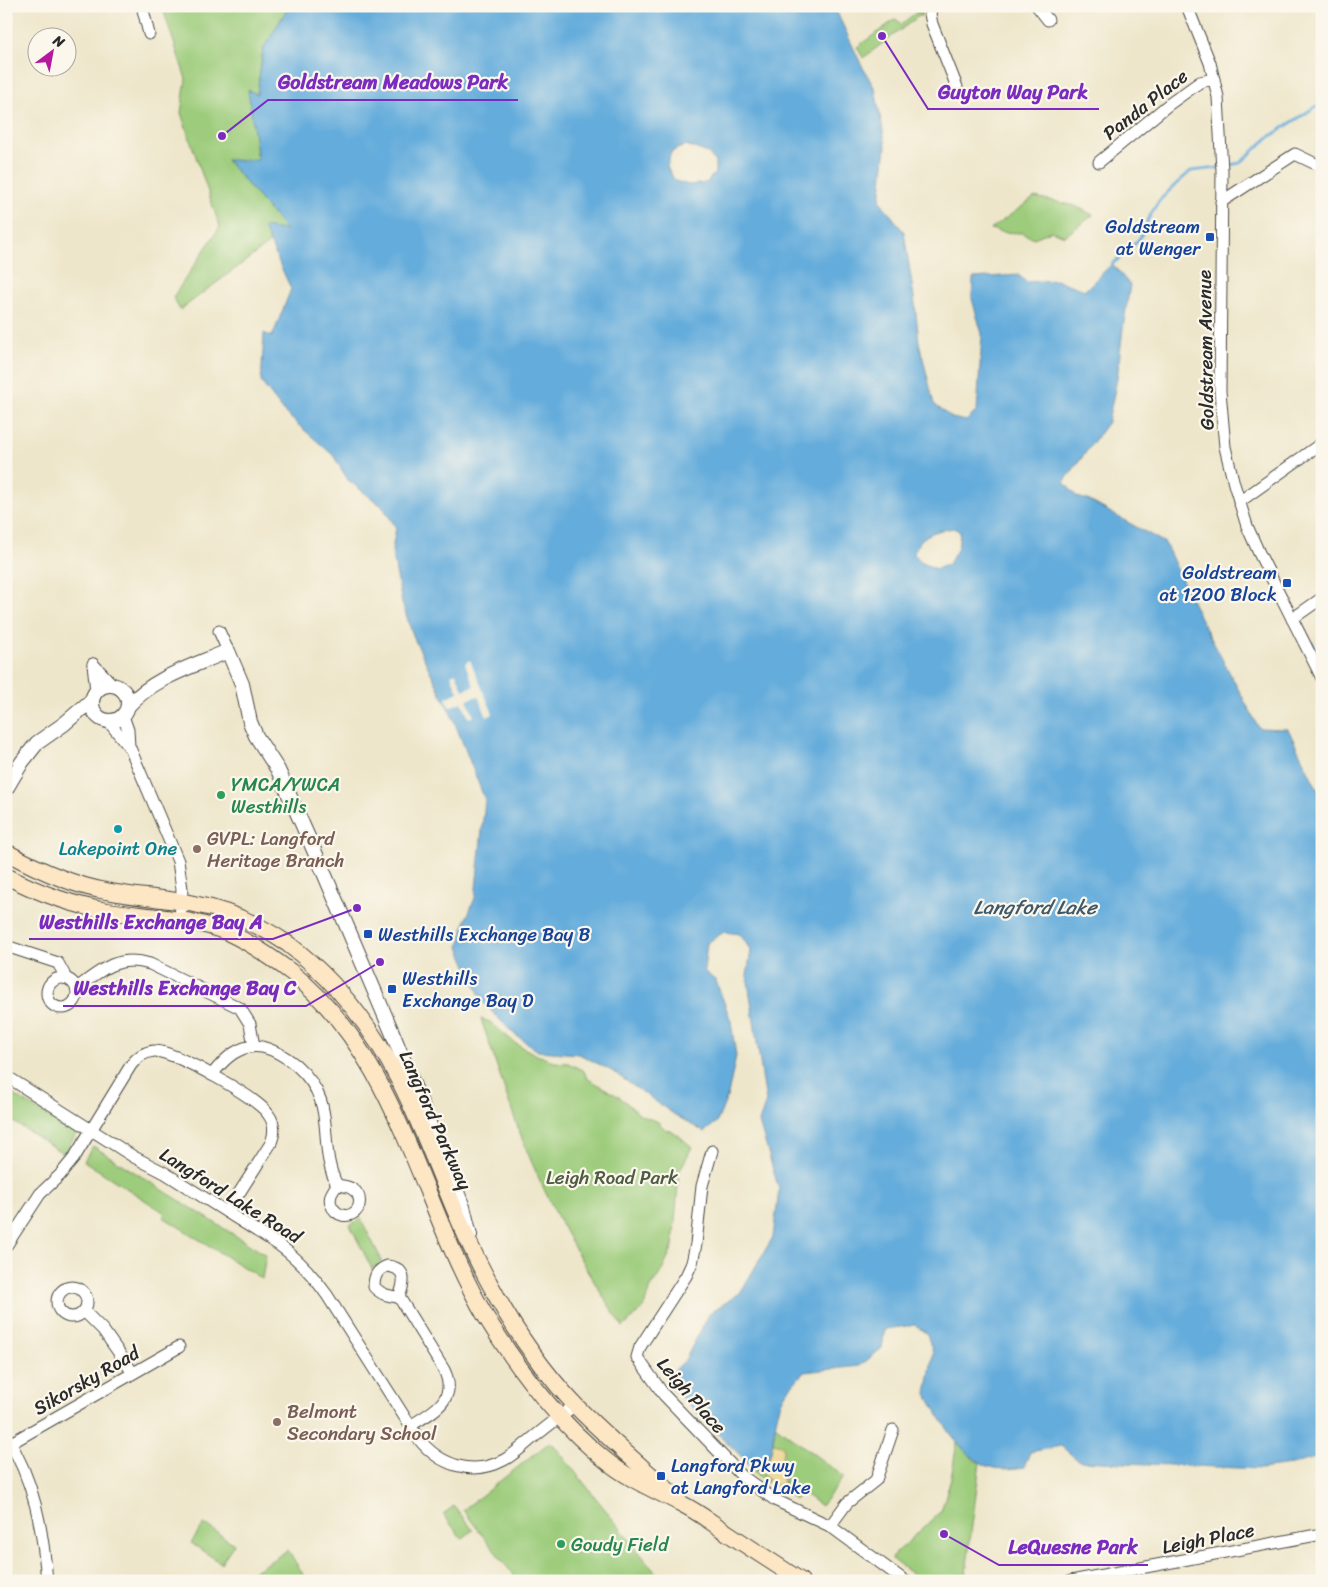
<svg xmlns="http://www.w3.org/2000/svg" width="1328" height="1587" viewBox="0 0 1328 1587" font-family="Sriracha,sans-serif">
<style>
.green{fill:#9dcc7b;stroke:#647c53}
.sand{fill:#eeda9e;stroke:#8c8264}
.water{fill:#64acdb;stroke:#486c83;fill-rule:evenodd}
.pier{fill:#eee6ca}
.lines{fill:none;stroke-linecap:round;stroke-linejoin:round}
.stream{stroke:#64acdb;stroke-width:3}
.minor-casing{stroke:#484743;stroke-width:13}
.tertiary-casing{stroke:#484743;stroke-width:16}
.secondary-casing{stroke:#484743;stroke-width:18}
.minor{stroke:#fff;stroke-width:11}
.tertiary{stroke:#fff;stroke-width:14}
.secondary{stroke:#fce6c4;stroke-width:16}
.transit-dot{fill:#1a4fb4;stroke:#fbf7ec;stroke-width:2}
.leisure-dot{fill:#2e9e5b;stroke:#fbf7ec;stroke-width:2}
.culture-dot{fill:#0f9aa8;stroke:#fbf7ec;stroke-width:2}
.education-dot{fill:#8d6e63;stroke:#fbf7ec;stroke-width:2}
.labels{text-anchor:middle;stroke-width:4.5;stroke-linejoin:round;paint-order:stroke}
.street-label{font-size:19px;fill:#2b2b2b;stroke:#fbf7ec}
.transit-label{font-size:19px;fill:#164399;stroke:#fbf7ec;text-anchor:start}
.leisure-label{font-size:19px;fill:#27864d;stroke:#fbf7ec;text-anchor:start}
.education-label{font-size:19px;fill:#785e54;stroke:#fbf7ec;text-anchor:start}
.culture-label{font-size:19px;fill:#0d838f;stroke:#fbf7ec}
.park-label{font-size:19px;fill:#4d5b43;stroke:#fbf7ec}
.water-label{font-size:20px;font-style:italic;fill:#3f5869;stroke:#fbf7ec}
.leader{fill:none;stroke:#7b2cbf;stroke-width:2}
.callout-dot{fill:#7b2cbf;stroke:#fbf7ec;stroke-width:2}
.callout-label{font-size:20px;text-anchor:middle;font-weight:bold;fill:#7b2cbf;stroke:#fbf7ec;stroke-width:4.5;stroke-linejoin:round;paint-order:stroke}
</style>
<rect width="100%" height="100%" fill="#fbf7ec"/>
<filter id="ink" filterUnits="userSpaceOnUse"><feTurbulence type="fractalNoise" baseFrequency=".02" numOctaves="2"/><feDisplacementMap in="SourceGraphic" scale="10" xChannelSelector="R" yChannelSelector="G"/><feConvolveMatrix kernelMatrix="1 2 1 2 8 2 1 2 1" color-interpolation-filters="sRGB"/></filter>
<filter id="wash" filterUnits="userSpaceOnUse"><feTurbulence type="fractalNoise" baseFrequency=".0096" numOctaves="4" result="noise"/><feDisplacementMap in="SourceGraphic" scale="20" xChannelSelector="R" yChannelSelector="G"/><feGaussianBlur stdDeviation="1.12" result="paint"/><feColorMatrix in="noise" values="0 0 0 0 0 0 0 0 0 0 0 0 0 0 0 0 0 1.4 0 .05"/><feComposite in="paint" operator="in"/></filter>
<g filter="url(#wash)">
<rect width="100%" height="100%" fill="#eee6ca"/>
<!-- green -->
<g class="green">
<path d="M162,6H289L263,49L257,94L249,91L258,160L227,161L287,230L180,310L173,297L220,227L181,113L186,79Z"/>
<path d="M917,12H922V16H919L863,58L857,47L896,19L901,24Z"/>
<path d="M1035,197L1075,206L1093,215L1065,236L1051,231L1034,238L1021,233L1001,232L991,229Z"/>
<path d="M481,1019L490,1022L516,1044L539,1056L545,1057L553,1062L568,1063L584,1071L587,1078L621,1098L640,1115L658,1122L666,1130L671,1131L679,1136L692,1147L679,1172L673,1246L663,1269L650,1289L643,1309L623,1327C587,1273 555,1217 529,1156C511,1112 497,1065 481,1019Z"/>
<path d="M6,1090L76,1134L64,1154L6,1117Z"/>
<path d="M93,1146L266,1255L262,1279L163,1217L165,1213L84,1161Z"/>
<path d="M361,1219L382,1261L372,1269L350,1225Z"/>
<path d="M775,1425L844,1477L821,1506L802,1492L795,1500L784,1491L785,1488L783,1483L785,1479L774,1471L767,1483L753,1472L760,1468L773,1443Z"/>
<path d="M550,1442L552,1443L659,1577V1580L518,1581L463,1510Z"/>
<path d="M957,1442L975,1461L980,1462L965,1581H921L891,1558L941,1511L951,1479Z"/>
<path d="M454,1506L473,1530L462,1539L443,1514Z"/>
<path d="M204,1524L234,1544L221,1563L191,1543Z"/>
<path d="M288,1550L307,1581H239Z"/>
</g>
<!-- sand -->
<path class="sand" d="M773,1443L782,1445L784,1449L780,1466L783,1482L781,1484L776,1486L764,1475L760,1468L769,1458Z"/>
<!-- water -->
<path class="water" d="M289,6H834L861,64L875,89L886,146L880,201L904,232L915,304L919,342L934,404L952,418L966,421L977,411L982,334L972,299L973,278L1018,275L1027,282L1056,280L1085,290L1112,264L1130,285L1123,328L1117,379L1108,422L1064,482L1077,497L1088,500L1165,543L1197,612L1259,728L1288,729L1322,799V1456L1291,1465L1261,1469L1079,1461L1061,1446L1030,1452L1024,1467C1017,1468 1011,1469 1004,1469C966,1469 943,1422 926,1394L933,1353L927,1334L915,1325L885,1329L882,1348L860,1366L804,1372C797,1381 786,1390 782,1400C779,1408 776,1418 775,1427C772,1444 773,1462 755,1470L668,1384L670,1378L674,1371L685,1360L710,1313L740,1293L773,1237L779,1190L759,1122L766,1102L747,975L751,951L740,934L724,932L707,943L704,971L716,981L731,1021L736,1056L728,1095L717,1122L704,1132L675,1115L612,1071L579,1054L538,1051L513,1033L483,1003L459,947L465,922L475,898L485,800L453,718L414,638L402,603L392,550L396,528L383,507L348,480L333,455L286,414L261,382L264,333L272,337L291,289L263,227L286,230L227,160H258L248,90L257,94L263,49ZM686,145L708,153L715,161V173L706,183L689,185L675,181L667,167L671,152ZM954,528L960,532L958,548L949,564L936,569L922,563L914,554C919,534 935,531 954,528Z"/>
<!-- pier -->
<path class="pier" d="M470,660L493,714L487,717L478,696L467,700L474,716L469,718L462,702L449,707L446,698L458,692L451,675L456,673L463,690L474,686L465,663Z"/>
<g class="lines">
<!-- stream -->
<g class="stream">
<path d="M1224,166L1240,163L1268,138L1315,107L1322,105"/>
<path d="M1112,264L1128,251L1140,238L1148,219L1159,201L1174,186L1191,171L1218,168"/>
<path d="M1312,643L1322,661"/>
</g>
</g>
</g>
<g filter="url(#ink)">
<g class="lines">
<!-- minor casing -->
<g class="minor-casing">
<g id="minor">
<path d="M142,6L149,34"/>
<path d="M932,6L930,14L932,24L957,87"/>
<path d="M1037,6L1048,20"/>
<path d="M1187,6L1210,63L1218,97L1222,171L1220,391L1225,447L1234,484L1247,526L1259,553L1322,678"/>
<path d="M1099,162L1168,105L1200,82L1214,79"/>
<path d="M1221,202L1295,154L1322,167"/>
<path d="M1239,502L1322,443"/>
<path d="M1292,619L1322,598"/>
<path d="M219,631L228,651"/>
<path d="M93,664L96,691"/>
<path d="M93,664L112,684"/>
<path d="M123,716L128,730L129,747"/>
<path d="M108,721L130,748L178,861L182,889L180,920"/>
<path d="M6,946L58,963L64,974V978"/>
<circle cx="62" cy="993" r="15"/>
<path d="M77,988C101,970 118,954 150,964L240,1008L250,1024L254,1046"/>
<path d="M212,1075C224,1059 240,1043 262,1047C275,1050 286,1057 296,1065C341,1105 315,1141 337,1185"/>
<path d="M6,1076L134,1157L165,1173L279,1245C298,1259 313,1275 327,1295L418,1438C439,1465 472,1477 504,1460C513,1455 521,1448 529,1441C544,1429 559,1417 575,1405"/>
<path d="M712,1151L702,1186L696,1244L692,1263L686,1276L640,1347L637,1357L664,1395L742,1476L775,1500L830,1526L905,1581"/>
<path d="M337,1185C342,1186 348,1186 352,1189C362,1194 362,1209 352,1214C340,1220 327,1207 331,1195C332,1192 335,1188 337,1185Z"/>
<path d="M6,1246L40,1194L60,1175L74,1158L131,1065C137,1057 144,1052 154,1051C173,1050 258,1098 268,1114C275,1123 275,1133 271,1143L227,1212"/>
<path d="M387,1266C407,1268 405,1282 399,1297C388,1296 382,1295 374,1287C374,1276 377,1270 387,1266Z"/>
<circle cx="72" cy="1302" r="15"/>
<path d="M399,1297L444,1370C459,1400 432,1412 410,1426"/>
<path d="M84,1311L103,1330L133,1373"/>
<path d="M6,1436C34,1479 43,1530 47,1581"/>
<path d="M11,1443L179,1347"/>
<path d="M830,1526L847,1503L876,1480L893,1430"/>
<path d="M1071,1581L1322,1534"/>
</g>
</g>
<!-- tertiary casing -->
<g class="tertiary-casing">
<g id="tertiary">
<circle cx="110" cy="703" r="18"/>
<path d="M128,706C154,677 194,666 228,651L242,684L250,722L256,736L278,770L321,866L392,1032L463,1207L470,1235"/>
<path d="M6,789L22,762L37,743L64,724L92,700"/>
</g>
</g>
<!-- secondary casing -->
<g class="secondary-casing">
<g id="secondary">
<path d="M6,852C37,869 71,885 106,891C135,897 165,898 194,904C227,910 260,925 288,944C336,980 374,1030 401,1084C434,1150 455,1222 491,1286C513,1328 544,1372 576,1406C606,1437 639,1464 670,1492"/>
<path d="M6,876C37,892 72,905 107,911C147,917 191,917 229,933C251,943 271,957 291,972C399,1058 419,1203 486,1317C518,1369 557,1421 604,1459C628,1479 655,1490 682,1504C696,1511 708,1520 720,1528C747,1546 774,1563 801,1581"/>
</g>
</g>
<!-- minor -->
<use href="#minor" class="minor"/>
<!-- tertiary -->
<use href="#tertiary" class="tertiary"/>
<!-- secondary -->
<use href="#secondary" class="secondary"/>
</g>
</g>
<!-- markers -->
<g class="transit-dot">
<rect x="1205" y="232" width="10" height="10" rx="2.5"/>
<rect x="1282" y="578" width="10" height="10" rx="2.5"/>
<rect x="363" y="929" width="10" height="10" rx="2.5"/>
<rect x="387" y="984" width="10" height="10" rx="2.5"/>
<rect x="656" y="1471" width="10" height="10" rx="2.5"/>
</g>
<g class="leisure-dot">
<circle cx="221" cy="795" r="5"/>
<circle cx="561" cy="1544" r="5"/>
</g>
<circle class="culture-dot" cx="118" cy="829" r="5"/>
<g class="education-dot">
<circle cx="197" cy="849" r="5"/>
<circle cx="277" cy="1422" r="5"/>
</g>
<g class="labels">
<!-- street labels -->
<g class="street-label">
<text transform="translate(1145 104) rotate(-38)" y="7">Panda Place</text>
<text transform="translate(1205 350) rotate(-91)" y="7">Goldstream Avenue</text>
<text transform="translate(436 1120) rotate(66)" y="7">Langford Parkway</text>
<text transform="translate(231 1195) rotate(32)" y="7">Langford Lake Road</text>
<text transform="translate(86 1380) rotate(-30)" y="7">Sikorsky Road</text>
<text transform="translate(692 1395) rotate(49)" y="7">Leigh Place</text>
<text transform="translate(1208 1538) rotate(-11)" y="7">Leigh Place</text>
</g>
<!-- transit labels -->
<g class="transit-label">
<text x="1200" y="233" text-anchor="end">Goldstream<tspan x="1200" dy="22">at Wenger</tspan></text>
<text x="1277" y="579" text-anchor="end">Goldstream<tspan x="1277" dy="22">at 1200 Block</tspan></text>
<text x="378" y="941">Westhills Exchange Bay B</text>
<text x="402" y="985">Westhills<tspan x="402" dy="22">Exchange Bay D</tspan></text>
<text x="671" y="1472">Langford Pkwy<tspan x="671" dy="22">at Langford Lake</tspan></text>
</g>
<!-- leisure labels -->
<g class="leisure-label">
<text x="231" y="791">YMCA/YWCA<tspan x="231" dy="22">Westhills</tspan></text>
<text x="571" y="1551">Goudy Field</text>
</g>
<!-- education labels -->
<g class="education-label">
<text x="207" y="845">GVPL: Langford<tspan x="207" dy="22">Heritage Branch</tspan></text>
<text x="287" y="1418">Belmont<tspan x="287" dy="22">Secondary School</tspan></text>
</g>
<!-- culture labels -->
<g class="culture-label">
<text x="118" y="855">Lakepoint One</text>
</g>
<!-- park labels -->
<g class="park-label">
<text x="612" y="1184">Leigh Road Park</text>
</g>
<!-- water labels -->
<g class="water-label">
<text x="1035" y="914">Langford Lake</text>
</g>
</g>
<!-- callouts -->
<path class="leader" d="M222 136L268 100H518M882 36L928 109H1099M357 908L273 939H29M380 962L306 1006H63M944 1534L999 1565H1148"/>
<g class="callout-dot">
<circle cx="222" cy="136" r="5"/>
<circle cx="882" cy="36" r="5"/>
<circle cx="357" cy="908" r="5"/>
<circle cx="380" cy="962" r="5"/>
<circle cx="944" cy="1534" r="5"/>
</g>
<g class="callout-label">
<text x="393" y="89">Goldstream Meadows Park</text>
<text x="1013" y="99">Guyton Way Park</text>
<text x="151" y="929">Westhills Exchange Bay A</text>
<text x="185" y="995">Westhills Exchange Bay C</text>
<text x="1073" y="1554">LeQuesne Park</text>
</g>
<!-- margin -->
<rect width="1328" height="1587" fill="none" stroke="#fbf7ec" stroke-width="25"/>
<!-- north arrow -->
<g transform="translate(52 52) rotate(32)"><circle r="24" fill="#fbf7ec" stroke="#a8a59f"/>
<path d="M0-4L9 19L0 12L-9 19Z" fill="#b5179e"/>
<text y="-8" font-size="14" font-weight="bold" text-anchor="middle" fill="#2b2b2b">N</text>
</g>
</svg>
